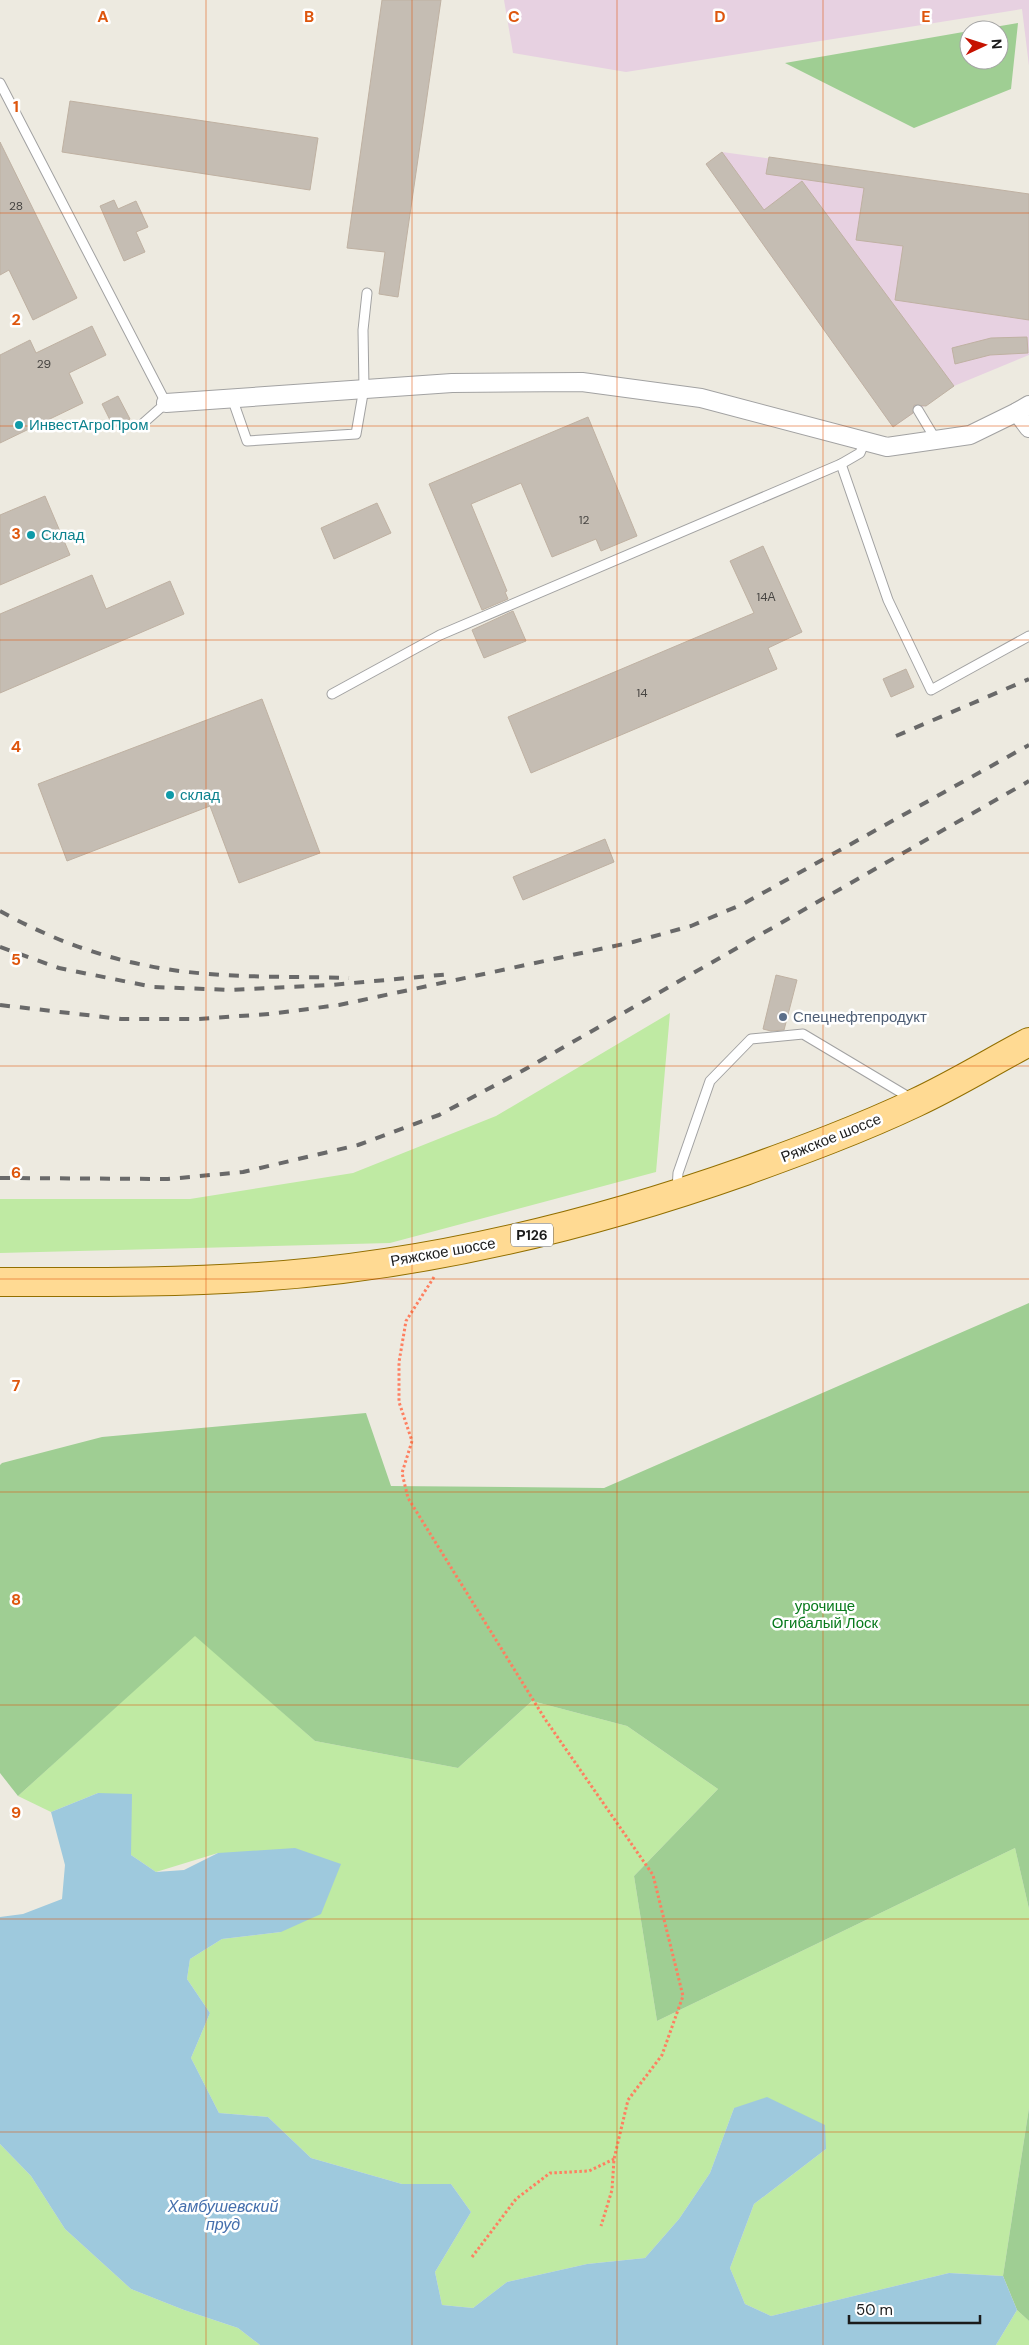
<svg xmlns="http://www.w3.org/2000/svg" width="1029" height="2345" viewBox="0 0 1029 2345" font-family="'DM Sans',sans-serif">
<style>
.industrial{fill:#e7d1e1}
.grass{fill:#bfeaa3}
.forest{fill:#9fce93}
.water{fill:#9ec9dd}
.building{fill:#c5bdb3;stroke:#bfb1a2}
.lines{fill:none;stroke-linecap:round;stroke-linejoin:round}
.lane-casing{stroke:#a2a2a2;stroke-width:11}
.street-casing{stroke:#a2a2a2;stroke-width:20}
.primary-casing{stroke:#926f00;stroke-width:30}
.path{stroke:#fe7f60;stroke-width:3;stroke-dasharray:2.5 2.5;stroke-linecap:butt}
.lane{stroke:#fff;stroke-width:9}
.street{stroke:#fff;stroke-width:18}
.primary{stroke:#ffda93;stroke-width:28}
.rail{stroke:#696969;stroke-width:4;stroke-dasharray:10 10;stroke-linecap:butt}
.grid{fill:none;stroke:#de560d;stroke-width:1;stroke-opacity:0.55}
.culture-dot{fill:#0f9aa8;stroke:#fff;stroke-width:2}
.service-dot{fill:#5c6f8a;stroke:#fff;stroke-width:2}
.labels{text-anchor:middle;stroke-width:5;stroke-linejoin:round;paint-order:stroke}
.number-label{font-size:12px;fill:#464441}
.shield{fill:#fff;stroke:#5f5f5f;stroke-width:1}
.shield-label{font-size:14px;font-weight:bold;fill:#1b1b1b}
.culture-label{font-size:15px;fill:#0d838f;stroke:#fff;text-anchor:start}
.service-label{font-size:15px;fill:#4e5e75;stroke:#fff;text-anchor:start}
.street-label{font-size:15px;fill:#1b1b1b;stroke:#fff}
.park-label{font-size:15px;fill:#087a1c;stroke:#fff}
.water-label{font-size:16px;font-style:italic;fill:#456fad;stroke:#fff}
.grid-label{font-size:16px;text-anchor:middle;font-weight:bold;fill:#de560d;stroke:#fff;stroke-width:5;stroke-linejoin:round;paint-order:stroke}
</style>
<rect width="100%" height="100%" fill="#edeae0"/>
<!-- industrial -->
<g class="industrial">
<path d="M504,0H1029V66L1022,9L626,72L513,53Z"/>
<path d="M722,152L1029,194V355L954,386L893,427L706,164Z"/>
</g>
<!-- grass -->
<g class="grass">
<path d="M670,1013L656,1172L390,1243L0,1253V1199H190L353,1173L496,1116Z"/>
<path d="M195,1635L315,1741L458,1768L532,1701L627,1726L718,1789L634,1876L657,2021L1015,1848L1029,1909V2108L1003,2276L949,2273L771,2316L745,2304L730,2268L754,2204L826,2149L734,2108L710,2173L679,2219L645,2258L587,2264L507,2282L473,2308L442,2305L435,2272L471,2212L451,2184H402L311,2158L268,2117L219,2113L191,2058L210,2013L187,1979L190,1959L222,1939L281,1932L218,1853L156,1872L131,1855L98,1793L51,1812L18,1796Z"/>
<path d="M0,2144L31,2176L65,2229L131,2289L184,2310L238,2328L260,2345H0Z"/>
<path d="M1017,2310L1029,2321V2345H996Z"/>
</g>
<!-- forest -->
<g class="forest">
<path d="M1018,23L1011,89L914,128L785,63L969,31V60H999V30H977Z"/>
<path d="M1029,1303V1909L1015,1848L657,2021L634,1876L718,1789L627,1726L532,1701L458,1768L315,1741L195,1636L18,1796L0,1773V1465L2,1463L102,1437L366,1413L391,1486L604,1488Z"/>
<path d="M1029,2108V2321L1017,2310L1003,2276Z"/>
</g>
<!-- water -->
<path class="water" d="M98,1793L132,1794L131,1855L156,1872L184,1870L218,1853L295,1848L341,1864L321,1914L281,1932L222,1939L190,1959L187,1979L210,2013L191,2058L219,2113L268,2117L311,2158L402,2184H451L471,2212L435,2272L442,2305L473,2308L507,2282L587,2264L645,2258L679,2219L710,2173L734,2108L767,2097L825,2125L826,2149L754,2204L730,2268L745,2304L771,2316L949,2273L1003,2276L1017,2310L996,2345H260L238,2328L184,2310L131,2289L65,2229L31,2176L0,2144V1917L23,1914L62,1899L65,1865L51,1812Z"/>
<!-- building -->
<g class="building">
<path d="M382,0H441L398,297L379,294L385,252L347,248Z"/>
<path d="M70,101L318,138L310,190L62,152Z"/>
<path d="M0,142L77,298L33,320L9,270L0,275Z"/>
<path d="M722,152L764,210L802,181L954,386L926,406L914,405L913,413L893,427L706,164Z"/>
<path d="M769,157L1029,194V320L895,300L903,246L856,240L864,188L766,174Z"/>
<path d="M114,200L118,209L136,201L148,227L136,232L145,252L124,261L100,206Z"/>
<path d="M92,326L106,355L69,373L83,403L0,443V355L30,340L36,353Z"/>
<path d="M1027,337L1028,353L990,355L955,364L952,348L991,338Z"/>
<path d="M118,396L130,419L114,428L102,404Z"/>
<path d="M588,417L637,536L601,551L596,539L552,557L521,483L471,504L507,591L505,592L508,599L482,610L429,484Z"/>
<path d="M45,496L70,555L0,585V515Z"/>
<path d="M377,503L391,533L334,559L321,528Z"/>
<path d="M763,546L802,632L768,648L777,669L531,773L508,717L754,613L730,561Z"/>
<path d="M92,575L106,609L170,581L184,614L0,693V614Z"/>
<path d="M513,611L526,641L484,658L472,630Z"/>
<path d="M906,669L914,687L891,697L883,679Z"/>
<path d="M262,699L320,853L239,883L210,806L67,861L38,784Z"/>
<path d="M605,839L614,862L523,900L513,877Z"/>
<path d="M776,975L797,980L784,1030L771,1031L763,1029Z"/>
</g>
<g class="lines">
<!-- lane casing -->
<g class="lane-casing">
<g id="lane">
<path d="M0,83L166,403L140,426"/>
<path d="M232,398L247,441L356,434L364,388L363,330L367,293"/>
<path d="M918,410L936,440"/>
<path d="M841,464L888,600L931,690L1029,636"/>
<path d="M332,694L440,635L841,464L860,453L865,441"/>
<path d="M677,1189L678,1173L710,1081L751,1039L803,1034L912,1099"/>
</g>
</g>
<!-- street casing -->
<g class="street-casing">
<g id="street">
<path d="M166,403L452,383L582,382L701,398L887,447L970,435L1017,412"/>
<path d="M1029,405L1017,412L1029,428"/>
</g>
</g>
<!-- primary casing -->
<g class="primary-casing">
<path id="primary" d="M0,1282C86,1282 172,1283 258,1277C425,1266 589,1226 745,1171C803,1150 860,1129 915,1103C954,1085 991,1062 1029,1042"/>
</g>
<!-- path -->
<g class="path">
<path d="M434,1277L406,1321L399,1362V1402L412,1441L402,1473L408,1498L545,1719L653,1875L683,1996L662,2055L628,2100L614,2159L612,2190L601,2226"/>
<path d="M472,2257L516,2199L550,2173L589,2171L614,2159"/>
</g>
<!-- lane -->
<use href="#lane" class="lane"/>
<!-- street -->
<use href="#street" class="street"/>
<!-- primary -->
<use href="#primary" class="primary"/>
<!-- rail -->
<g class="rail">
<path d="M896,736L1029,679"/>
<path d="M0,911C47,937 96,956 149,966C214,979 283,976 349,978"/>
<path d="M0,947L59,968L153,987L231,990L331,985L451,974"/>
<path d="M0,1005L121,1019H198L269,1014L339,1005L633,942L691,926L743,904L1029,745"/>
<path d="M0,1178L168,1179L243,1172L358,1145L439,1115L522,1071L1029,781"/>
</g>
</g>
<!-- grid -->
<path class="grid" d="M206,0V2345M412,0V2345M617,0V2345M823,0V2345M0,213H1029M0,426H1029M0,640H1029M0,853H1029M0,1066H1029M0,1279H1029M0,1492H1029M0,1705H1029M0,1919H1029M0,2132H1029"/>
<!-- markers -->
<g class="culture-dot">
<circle cx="19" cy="425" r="5"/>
<circle cx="31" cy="535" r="5"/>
<circle cx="170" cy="795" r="5"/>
</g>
<circle class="service-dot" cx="783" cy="1017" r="5"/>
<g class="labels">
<!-- number labels -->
<g class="number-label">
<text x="16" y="210">28</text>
<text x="44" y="368">29</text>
<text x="584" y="524">12</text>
<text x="766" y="601">14А</text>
<text x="642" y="697">14</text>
</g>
<!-- shield labels -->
<rect class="shield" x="511" y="1223.5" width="42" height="23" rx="4"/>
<g class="shield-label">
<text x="532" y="1240">Р126</text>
</g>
<!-- culture labels -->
<g class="culture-label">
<text x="29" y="430">ИнвестАгроПром</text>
<text x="41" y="540">Склад</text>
<text x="180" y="800">склад</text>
</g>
<!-- service labels -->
<g class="service-label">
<text x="793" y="1022">Спецнефтепродукт</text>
</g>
<!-- street labels -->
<g class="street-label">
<text transform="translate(831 1138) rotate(-22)" y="5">Ряжское шоссе</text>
<text transform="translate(443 1252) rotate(-10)" y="5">Ряжское шоссе</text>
</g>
<!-- park labels -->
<g class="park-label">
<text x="825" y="1611">урочище<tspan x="825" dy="17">Огибалый Лоск</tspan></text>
</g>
<!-- water labels -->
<g class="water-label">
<text x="223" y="2212">Хамбушевский<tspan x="223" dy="18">пруд</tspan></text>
</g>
</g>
<g class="grid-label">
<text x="103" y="22">A</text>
<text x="309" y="22">B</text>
<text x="514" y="22">C</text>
<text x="720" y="22">D</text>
<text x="926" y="22">E</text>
<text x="16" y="112">1</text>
<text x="16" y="325">2</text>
<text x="16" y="539">3</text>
<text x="16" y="752">4</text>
<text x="16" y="965">5</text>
<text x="16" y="1178">6</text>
<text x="16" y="1391">7</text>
<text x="16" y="1605">8</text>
<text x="16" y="1818">9</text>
</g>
<!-- north arrow -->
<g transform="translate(984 45) rotate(86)"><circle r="24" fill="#ffffff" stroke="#a4a4a4"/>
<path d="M0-4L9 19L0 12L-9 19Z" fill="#c61200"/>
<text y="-8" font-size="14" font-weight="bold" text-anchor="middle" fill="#1b1b1b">N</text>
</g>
<!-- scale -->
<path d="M849 2315v8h131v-8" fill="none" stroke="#1b1b1b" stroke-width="2.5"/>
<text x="856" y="2315" font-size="15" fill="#1b1b1b" stroke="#ffffff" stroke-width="4" paint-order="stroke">50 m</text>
</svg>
